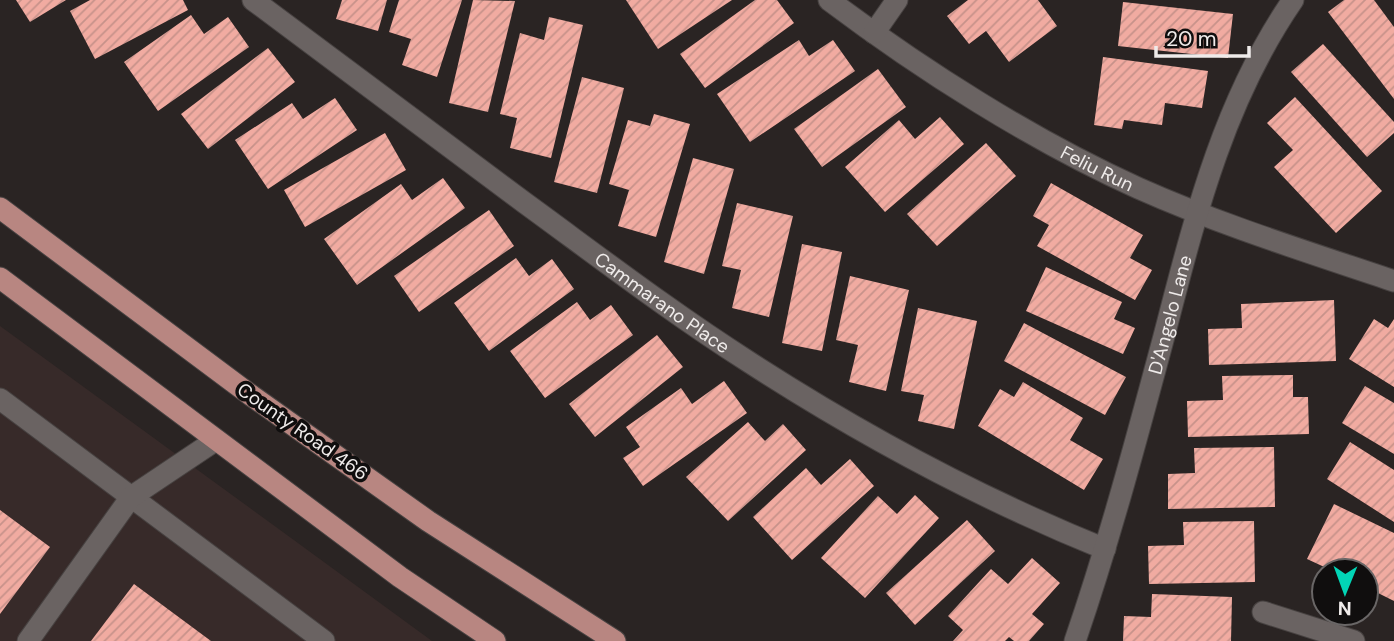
<svg xmlns="http://www.w3.org/2000/svg" width="1394" height="641" viewBox="0 0 1394 641" font-family="'DM Sans',sans-serif">
<style>
.built{fill:#372a29}
.building{fill:url(#building-hatch)}
.lines{fill:none;stroke-linecap:round;stroke-linejoin:round}
.minor-casing{stroke:#474241;stroke-width:23}
.major-casing{stroke:#474241;stroke-width:23}
.minor{stroke:#6a6362;stroke-width:21}
.major{stroke:#b88681;stroke-width:21}
.labels{text-anchor:middle;stroke-width:7;stroke-linejoin:round;paint-order:stroke}
.street-label{font-size:19px;fill:#efebea;stroke:#100e0e}
</style>
<defs>
<pattern id="building-hatch" width="6" height="6" patternUnits="userSpaceOnUse" patternTransform="scale(1.75)"><rect width="6" height="6" fill="#f1aba1"/><path d="M-1 1l2-2M0 6l6-6M5 7l2-2" fill="none" stroke="#c7928a"/></pattern>
</defs>
<rect width="100%" height="100%" fill="#2a2423"/>
<!-- built -->
<path class="built" d="M0,326L276,527L432,641H0Z"/>
<!-- building -->
<g class="building">
<path d="M16,0H66L30,22Z"/>
<path d="M90,0H183L188,10L95,59L70,11Z"/>
<path d="M342,0H387L378,31L336,19Z"/>
<path d="M399,0H462L437,77L402,65L411,39L389,32Z"/>
<path d="M473,0L515,1L488,112L449,103Z"/>
<path d="M626,0H732L658,49Z"/>
<path d="M755,0H777L794,23L705,88L680,54Z"/>
<path d="M968,0H1038L1057,26L1009,62L986,31L969,44L947,16Z"/>
<path d="M1344,0H1374L1394,27V99L1328,12Z"/>
<path d="M1123,2L1233,14L1228,58L1118,46Z"/>
<path d="M191,15L204,34L228,17L249,47L158,111L124,62Z"/>
<path d="M549,17L583,25L551,158L510,148L517,118L500,114L520,33L544,40Z"/>
<path d="M799,40L809,56L833,40L855,71L750,142L717,94Z"/>
<path d="M1323,44L1394,122V133L1367,157L1291,72Z"/>
<path d="M268,48L295,82L208,149L181,114Z"/>
<path d="M1103,57L1208,71L1202,108L1165,103L1162,125L1124,120L1122,129L1094,125Z"/>
<path d="M878,69L906,107L822,167L794,129Z"/>
<path d="M582,77L624,88L597,193L554,182Z"/>
<path d="M1295,97L1382,191L1336,233L1274,167L1293,150L1267,123Z"/>
<path d="M335,98L357,130L268,189L235,140L292,103L303,119Z"/>
<path d="M654,114L690,124L656,237L618,226L629,190L609,184L628,120L650,126Z"/>
<path d="M940,117L964,144L885,212L845,167L899,120L915,139Z"/>
<path d="M385,133L406,170L305,227L284,190Z"/>
<path d="M986,143L1016,176L937,246L907,214Z"/>
<path d="M693,158L734,169L704,274L664,262Z"/>
<path d="M443,178L465,208L357,285L324,239L401,184L412,200Z"/>
<path d="M1051,183L1143,235L1130,258L1152,270L1135,300L1037,246L1049,225L1033,216Z"/>
<path d="M737,203L793,216L769,317L732,308L741,270L722,266Z"/>
<path d="M489,210L514,246L419,312L394,276Z"/>
<path d="M802,244L842,252L822,351L782,343Z"/>
<path d="M516,258L529,276L552,259L574,289L489,351L454,303Z"/>
<path d="M1046,267L1122,302L1114,319L1135,328L1123,354L1026,311Z"/>
<path d="M850,276L909,290L886,391L849,382L858,345L836,340Z"/>
<path d="M1334,300L1336,361L1209,365L1208,329L1242,328L1241,304Z"/>
<path d="M577,302L590,320L611,305L633,335L545,398L510,351Z"/>
<path d="M918,308L977,321L954,429L918,421L924,395L901,391Z"/>
<path d="M1374,319L1388,328L1394,319V387L1349,359Z"/>
<path d="M1024,323L1126,377L1105,415L1004,361Z"/>
<path d="M657,335L683,367L595,437L569,404Z"/>
<path d="M1293,375V397H1308L1309,434L1188,437L1187,401L1223,400L1222,376Z"/>
<path d="M724,381L747,413L643,486L623,458L640,447L626,427L681,388L692,404Z"/>
<path d="M1023,382L1083,418L1070,440L1103,459L1084,490L978,426L1000,389L1014,397Z"/>
<path d="M1365,386L1394,403V454L1342,423Z"/>
<path d="M748,422L765,441L783,424L806,450L728,521L686,477Z"/>
<path d="M1350,442L1394,470V522L1327,479Z"/>
<path d="M1274,447L1275,507L1168,509V474L1195,473L1194,448Z"/>
<path d="M850,459L874,486L792,560L753,517L806,468L821,485Z"/>
<path d="M915,495L939,518L865,598L821,558L878,496L897,514Z"/>
<path d="M1334,504L1394,533V601L1366,587V571H1333L1307,559Z"/>
<path d="M0,510L50,547L0,614Z"/>
<path d="M967,520L995,551L915,625L886,593Z"/>
<path d="M1254,521L1255,582L1149,584L1148,546L1184,545L1183,522Z"/>
<path d="M1032,558L1060,583L1032,614L1044,624L1029,641H1014L1009,637L1005,641H953L963,630L948,616L991,569L1008,584Z"/>
<path d="M134,584L211,641H91Z"/>
<path d="M1152,594L1232,597L1231,641H1123L1124,616L1151,617Z"/>
</g>
<g class="lines">
<!-- minor casing -->
<g class="minor-casing">
<g id="minor">
<path id="s1" d="M253,0C344,68 434,135 525,203C599,257 672,313 749,362C862,435 981,499 1105,549"/>
<path id="s2" d="M829,0C922,70 1032,140 1138,188C1221,225 1308,252 1394,281"/>
<path d="M874,33L897,0"/>
<path d="M0,399L324,641"/>
<path d="M1263,612L1354,641"/>
<path d="M28,641L131,497L216,440"/>
<path id="s3" d="M1075,641C1109,542 1136,441 1163,340C1194,221 1222,103 1293,0"/>
</g>
</g>
<!-- major casing -->
<g class="major-casing">
<g id="major">
<path d="M0,208L252,396L428,521L615,641"/>
<path d="M0,278L400,577L495,641"/>
</g>
</g>
<!-- minor -->
<use href="#minor" class="minor"/>
<!-- major -->
<use href="#major" class="major"/>
</g>
<g class="labels">
<!-- street labels -->
<g class="street-label">
<text dy="7" stroke="none"><textPath href="#s2" startOffset="317">Feliu Run</textPath></text>
<text dy="7" stroke="none"><textPath href="#s1" startOffset="509">Cammarano Place</textPath></text>
<text dy="7" stroke="none"><textPath href="#s3" startOffset="340">D'Angelo Lane</textPath></text>
<text transform="translate(303 431) rotate(35)" y="7">County Road 466</text>
</g>
</g>
<!-- north arrow -->
<g transform="translate(1345 592) rotate(181)"><circle r="33" fill="#100e0e" stroke="#696666" stroke-width="2"/>
<path d="M0-5L12 26L0 18L-12 26Z" fill="#02d5b6"/>
<text y="-10" font-size="19" font-weight="bold" text-anchor="middle" fill="#efebea">N</text>
</g>
<!-- scale -->
<path d="M1156 46v10h93v-10" fill="none" stroke="#efebea" stroke-width="3.5"/>
<text x="1166" y="46" font-size="21" fill="#efebea" stroke="#100e0e" stroke-width="5" paint-order="stroke">20 m</text>
</svg>
